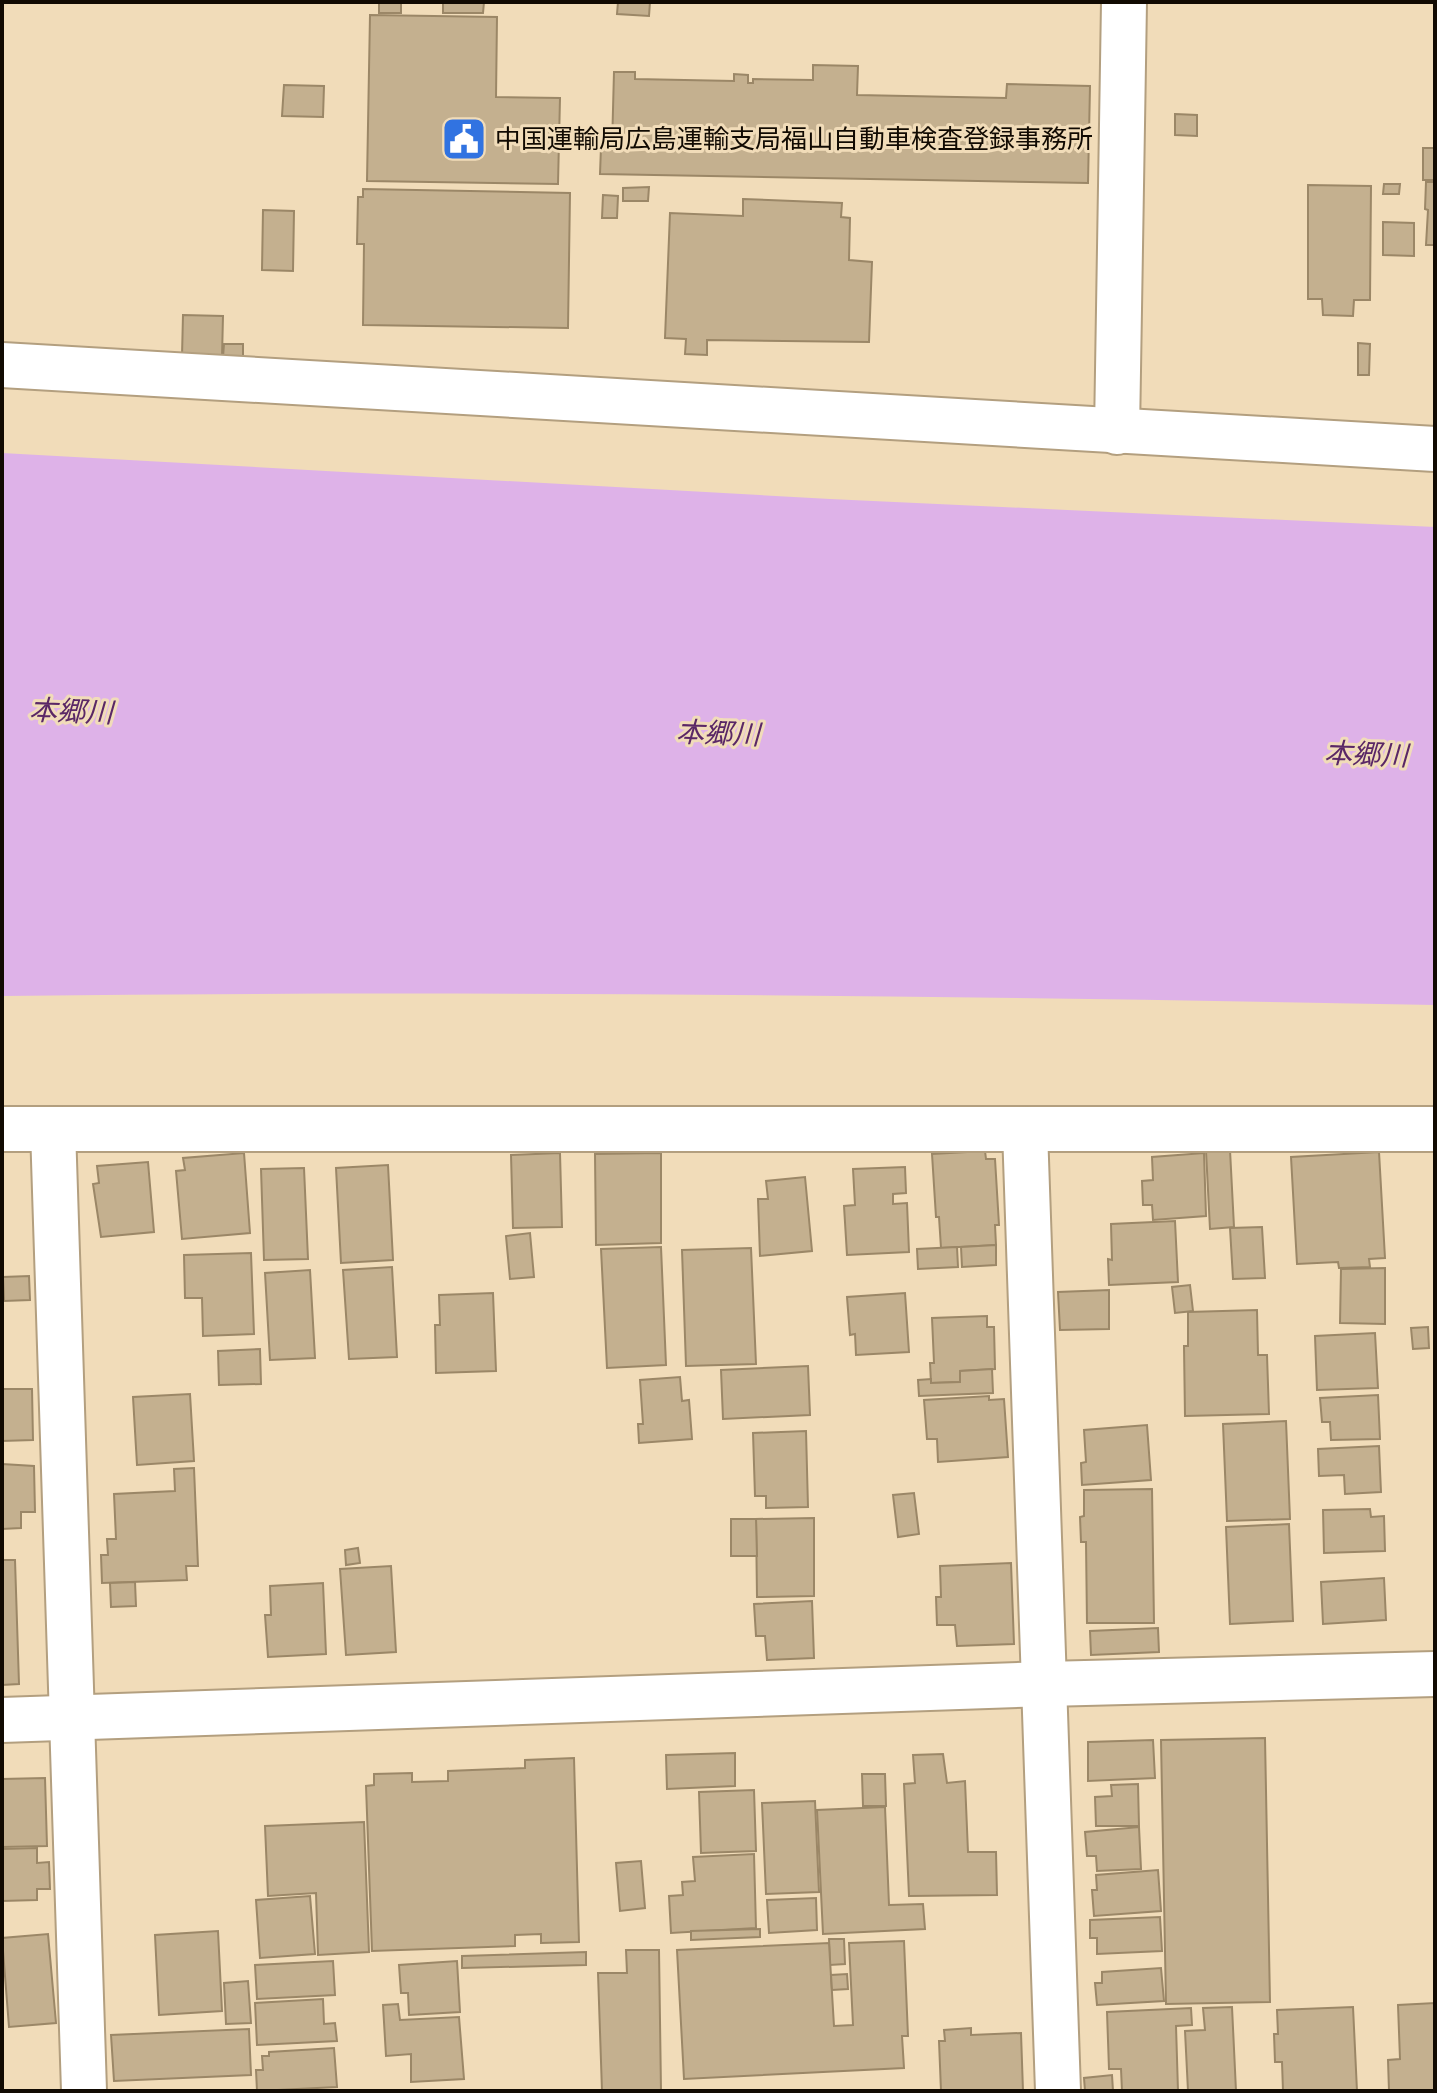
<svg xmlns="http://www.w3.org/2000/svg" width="1437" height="2093" viewBox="0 0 1437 2093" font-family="Manrope,'Noto Sans JP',sans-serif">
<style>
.water{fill:#deb2e8}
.building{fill:#c4b08f;stroke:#9b8767;stroke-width:2}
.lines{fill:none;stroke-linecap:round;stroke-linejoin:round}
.minor-casing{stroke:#b39f7f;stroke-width:48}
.minor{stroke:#fff;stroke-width:44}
.labels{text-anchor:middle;stroke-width:6;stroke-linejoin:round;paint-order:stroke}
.poi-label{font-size:26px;fill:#110a02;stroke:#f1dcb9;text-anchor:start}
.water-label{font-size:28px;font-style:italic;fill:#5a2766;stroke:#f1dcb9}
</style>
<rect width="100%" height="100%" fill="#f1dcb9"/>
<!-- water -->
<path class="water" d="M2,453L830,499L1435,527V1005C958,996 480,990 2,996Z"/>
<!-- building -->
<g class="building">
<rect x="379" y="2" width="22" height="11"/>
<path d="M443,2H484L483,13H443Z"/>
<path d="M618,2H650L649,16L617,14Z"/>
<path d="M370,15L497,17L496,97L560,98L558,184L367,181Z"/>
<path d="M813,65L858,66L857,95L1006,98L1007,84L1090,86L1088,183L600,174L601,147H612L614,72H635V79L734,81V74L748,75V83H753V79L813,80Z"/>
<path d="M284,85L324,86L323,117L282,116Z"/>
<path d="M1175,114L1197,115V136L1175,135Z"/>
<rect x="1423" y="148" width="12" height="32"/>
<path d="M1426,182H1435V245H1426L1428,210L1425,209Z"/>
<path d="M1384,184H1400L1399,194H1383Z"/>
<path d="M1308,185L1371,186L1370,300H1354L1353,316L1323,315L1322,299H1308Z"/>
<path d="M649,187L648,201H623V188Z"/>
<path d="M363,189L570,193L568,328L363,325L364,244H357L358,197H363Z"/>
<path d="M603,195L618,196L617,218H602Z"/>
<path d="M743,199L842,203L841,217L850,218L849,260L872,262L869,342L707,340V355L685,354L686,339L665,338L670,213L743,216Z"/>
<path d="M263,210L294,211L293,271L262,270Z"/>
<path d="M1383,222L1414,223V256L1383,255Z"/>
<path d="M183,315L223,316L222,357L182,356Z"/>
<path d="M1358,343L1370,344L1369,375H1358Z"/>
<path d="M224,344H243V357H223Z"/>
<path d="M1230,1150L1234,1227L1210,1229L1206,1151Z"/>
<path d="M985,1151L986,1159H995L999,1225H995L996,1245L941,1248L939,1217H936L932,1154Z"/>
<path d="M1379,1152L1385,1258L1369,1259L1370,1267L1339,1268L1338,1262L1297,1264L1291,1157Z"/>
<path d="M244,1153L250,1233L182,1239L176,1171L185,1170L183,1158Z"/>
<path d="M560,1153L562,1227L513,1228L511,1155Z"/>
<path d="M661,1153V1243L596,1245L595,1154Z"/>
<path d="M1204,1153L1206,1216L1153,1220L1152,1205H1143L1142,1181L1153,1180L1152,1157Z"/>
<path d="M148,1162L154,1232L101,1237L93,1184L99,1183L97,1166Z"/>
<path d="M388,1165L393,1260L341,1263L336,1168Z"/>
<path d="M905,1167L906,1193L893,1194V1204L907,1203L909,1252L847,1255L844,1206L855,1205L853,1169Z"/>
<path d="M304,1168L308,1259L264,1260L261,1169Z"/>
<path d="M805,1177L812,1251L760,1256L758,1199H768L766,1181Z"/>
<path d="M1175,1221L1178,1282L1109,1285L1108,1259L1112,1260L1111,1224Z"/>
<path d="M1262,1227L1265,1278L1233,1279L1230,1228Z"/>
<path d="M530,1233L534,1277L510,1279L506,1236Z"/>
<path d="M996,1245V1265L962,1267L961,1247Z"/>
<path d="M661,1247L666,1365L607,1368L601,1249Z"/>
<path d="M957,1247L958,1267L918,1269L917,1249Z"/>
<path d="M751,1248L756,1364L686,1366L682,1250Z"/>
<path d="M251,1253L254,1334L203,1336L202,1298H185L184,1255Z"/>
<path d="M392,1267L397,1357L349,1359L343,1270Z"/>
<path d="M1385,1268V1324L1340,1323L1341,1269Z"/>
<path d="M310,1270L315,1358L270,1360L265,1273Z"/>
<path d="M29,1276L30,1300L4,1301L3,1277Z"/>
<path d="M1190,1285L1193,1311L1175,1313L1172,1287Z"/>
<path d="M1109,1290V1329L1060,1330L1058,1292Z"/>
<path d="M493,1293L496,1371L436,1373L435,1325H440L439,1295Z"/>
<path d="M905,1293L909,1352L856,1355L855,1334L850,1335L847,1297Z"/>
<path d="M1257,1310L1258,1355H1267L1269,1414L1185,1416L1184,1346H1188V1312Z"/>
<path d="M987,1316V1327H994L995,1369L960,1371V1382L931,1383L930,1363H934L932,1318Z"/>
<path d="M1428,1327L1429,1348L1413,1349L1411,1328Z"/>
<path d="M1375,1333L1378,1388L1317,1390L1315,1336Z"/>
<path d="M260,1349L261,1384L219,1385L218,1351Z"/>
<path d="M808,1366L810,1415L723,1419L721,1370Z"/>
<path d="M992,1369L993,1393L919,1396L918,1380L931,1379V1383L960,1382V1371Z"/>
<path d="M680,1377L682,1401L689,1400L692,1439L639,1443L638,1424H643L640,1380Z"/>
<path d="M2,1389H32L33,1440L2,1441Z"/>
<path d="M190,1394L194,1461L137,1465L133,1397Z"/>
<path d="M1378,1395L1380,1439L1331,1440L1330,1422H1322L1320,1398Z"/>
<path d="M989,1396V1400L1004,1399L1008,1457L938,1462L937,1439H927L924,1400Z"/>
<path d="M1286,1421L1290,1519L1227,1521L1223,1424Z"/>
<path d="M1147,1425L1151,1480L1082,1485L1081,1463L1086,1462L1084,1430Z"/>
<path d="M806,1431L808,1507L766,1508V1496H755L753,1433Z"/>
<path d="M1379,1446L1381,1492L1345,1494L1344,1475L1319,1476L1318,1449Z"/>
<path d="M2,1464L34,1466L35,1512H21V1528L2,1529Z"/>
<path d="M194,1468L198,1566H186L187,1580L102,1583L101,1555H108L107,1539H116L114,1494L175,1491L174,1469Z"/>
<path d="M1152,1489L1154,1623H1087L1086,1542H1081L1080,1517L1084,1516V1490Z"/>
<path d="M914,1493L919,1534L898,1537L893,1495Z"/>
<path d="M1370,1509L1371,1517L1384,1516L1385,1551L1324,1553L1323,1510Z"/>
<path d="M814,1518V1596L757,1597L756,1519Z"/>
<path d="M731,1519H756L757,1556H731Z"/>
<path d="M1289,1524L1293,1621L1230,1624L1226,1527Z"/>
<path d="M358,1548L360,1563L346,1565L345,1550Z"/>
<path d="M2,1560H15L19,1684L2,1685Z"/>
<path d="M1011,1563L1014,1644L957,1646L955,1625H937L936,1597H941L940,1566Z"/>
<path d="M391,1566L396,1652L346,1655L340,1569Z"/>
<path d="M1384,1578L1386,1620L1323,1624L1321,1582Z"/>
<path d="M135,1582L136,1606L111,1607L110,1583Z"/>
<path d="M323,1583L326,1654L268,1657L265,1615H271L270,1586Z"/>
<path d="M812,1601L814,1658L767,1660L765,1636H756L754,1604Z"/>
<path d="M1158,1628L1159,1652L1091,1655L1090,1631Z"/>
<path d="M1265,1738L1270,2002L1166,2004L1161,1740Z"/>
<path d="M1153,1740L1155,1778L1088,1781V1742Z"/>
<path d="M735,1753V1786L667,1789L666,1755Z"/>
<path d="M943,1754L947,1783L965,1781L968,1852H996L997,1895L909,1896L904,1784L915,1783L913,1755Z"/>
<path d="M574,1758L579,1942L541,1943V1934L515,1935V1946L372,1951L366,1786L374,1785V1774L412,1773V1782L448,1781V1771L525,1768V1760Z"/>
<path d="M862,1774H885L886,1806H863Z"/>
<path d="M45,1778L47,1846L2,1847V1779Z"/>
<path d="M1138,1784L1139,1826H1096L1095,1797L1112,1796L1111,1785Z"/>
<path d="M754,1790L756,1851L701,1853L699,1792Z"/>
<path d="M815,1801L819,1892L766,1894L762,1803Z"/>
<path d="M885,1807L889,1905L923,1904L925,1929L823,1934L817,1810Z"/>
<path d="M364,1822L369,1952L318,1955L316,1893L268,1896L265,1826Z"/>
<path d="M1139,1827L1141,1869L1097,1871L1096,1856H1087L1085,1832Z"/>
<path d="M37,1848V1863L49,1862L50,1889H37V1900L2,1901V1849Z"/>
<path d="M754,1854L756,1928L671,1933L669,1896L683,1895L682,1882L695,1881L693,1857Z"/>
<path d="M641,1861L645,1908L620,1911L616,1863Z"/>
<path d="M1158,1870L1161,1911L1094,1916L1092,1890H1097L1096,1875Z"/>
<path d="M310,1896L315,1954L260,1958L256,1900Z"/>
<path d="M816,1898L817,1930L769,1933L767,1900Z"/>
<path d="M1160,1917L1162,1951L1097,1954V1938H1090V1920Z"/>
<path d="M760,1929V1937L691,1940V1931Z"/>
<path d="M218,1931L222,2011L159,2015L155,1935Z"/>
<path d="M48,1934L56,2023L9,2027L2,1938Z"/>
<path d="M829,1939H844L845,1964L830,1965Z"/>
<path d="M904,1941L908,2036H902L904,2068L684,2079L677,1950L829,1943L834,2026L853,2025L849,1943Z"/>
<path d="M626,1950H659L661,2091H602L598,1973H627Z"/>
<path d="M586,1952V1965L462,1968V1956Z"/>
<path d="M333,1961L335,1995L257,1999L255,1965Z"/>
<path d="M457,1961L460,2012L409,2015L408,1993H401L399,1965Z"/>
<path d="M1161,1968L1164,2001L1097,2005L1095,1983H1102V1972Z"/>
<path d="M847,1974L848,1989L832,1990L831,1975Z"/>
<path d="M248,1981L251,2023L226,2024L224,1983Z"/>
<path d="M323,1999L324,2024L335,2023L337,2041L257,2045L255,2003Z"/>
<path d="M1435,2003V2091H1389L1388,2060L1400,2059L1398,2005Z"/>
<path d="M398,2004L400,2020L459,2017L464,2079L411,2082V2054L386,2056L383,2005Z"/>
<path d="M1232,2007L1236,2091H1188L1185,2031L1205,2030L1203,2008Z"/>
<path d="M1353,2007L1357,2091H1283L1282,2062H1275L1274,2034H1278L1277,2010Z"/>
<path d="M1191,2008L1192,2025L1176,2026L1178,2091H1122L1121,2069H1109L1107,2012Z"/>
<path d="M971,2028V2035L1021,2033L1023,2091H941L939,2041H945L944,2030Z"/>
<path d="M249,2029L251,2075L114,2081L111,2035Z"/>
<path d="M334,2048L337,2087L257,2091L256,2070H263L262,2056H269V2052Z"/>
<path d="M1112,2075L1113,2091H1085L1084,2078Z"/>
</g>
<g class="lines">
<!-- minor casing -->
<g class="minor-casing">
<g id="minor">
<path d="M2,365L1435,449"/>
<path d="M1117,432L1124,2"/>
<path d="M2,1129H1435"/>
<path d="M53,1129L84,2091"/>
<path d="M1025,1130L1058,2091"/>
<path d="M2,1720L1046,1684L1435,1674"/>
</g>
</g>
<!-- minor -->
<use href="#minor" class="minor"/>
</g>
<!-- icons -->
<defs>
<g id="civic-square" transform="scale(2.3)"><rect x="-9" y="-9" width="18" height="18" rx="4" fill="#3173e1" stroke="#f1dcb9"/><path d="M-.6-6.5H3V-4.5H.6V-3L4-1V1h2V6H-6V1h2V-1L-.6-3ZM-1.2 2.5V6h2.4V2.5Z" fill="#fff"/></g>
</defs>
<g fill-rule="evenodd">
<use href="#civic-square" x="464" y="139"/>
</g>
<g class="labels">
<!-- poi labels -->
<g class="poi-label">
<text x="495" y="148">中国運輸局広島運輸支局福山自動車検査登録事務所</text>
</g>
<!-- water labels -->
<g class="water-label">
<text transform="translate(71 711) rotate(2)" y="10">本郷川</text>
<text transform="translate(718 733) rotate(2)" y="10">本郷川</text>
<text transform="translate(1366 754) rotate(2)" y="10">本郷川</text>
</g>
</g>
<!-- border -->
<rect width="1437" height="2093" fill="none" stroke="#110a02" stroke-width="8"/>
</svg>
